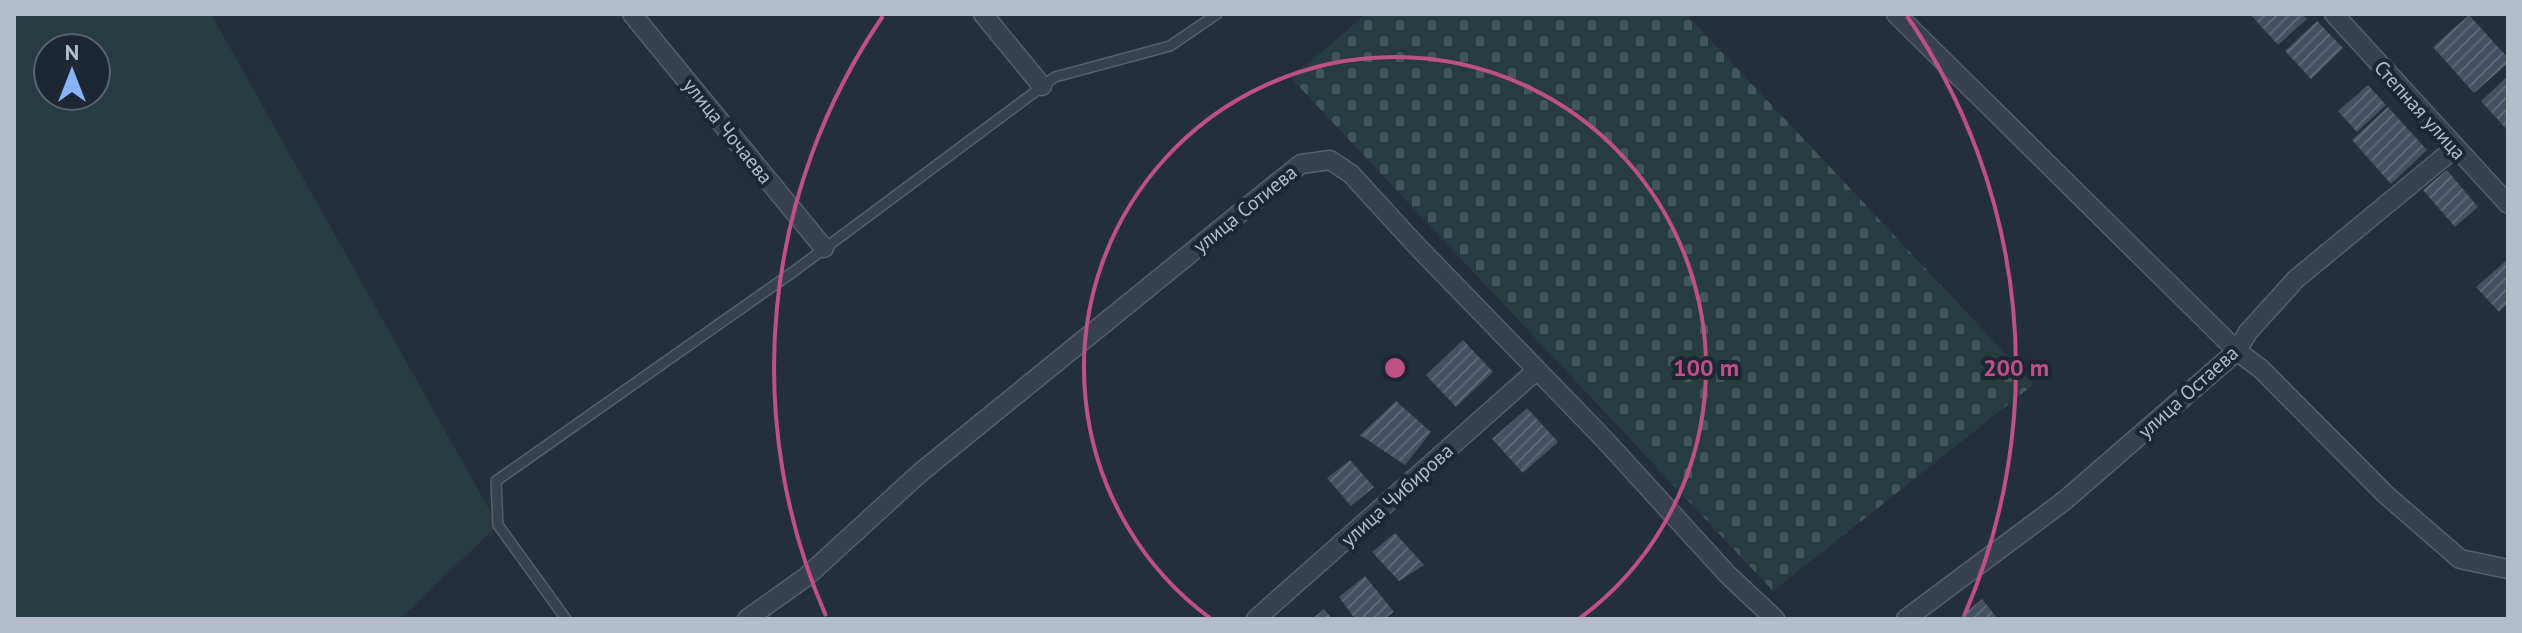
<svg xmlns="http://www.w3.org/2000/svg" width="2522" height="633" viewBox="0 0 2522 633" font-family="'PT Sans',sans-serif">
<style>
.green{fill:#263c3f;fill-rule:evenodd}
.cemetery{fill:url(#cemetery-stones)}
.building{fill:url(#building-hatch)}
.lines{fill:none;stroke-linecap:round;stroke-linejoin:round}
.lane-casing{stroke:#565f6c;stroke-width:12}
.street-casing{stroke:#565f6c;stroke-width:21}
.lane{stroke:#38414e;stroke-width:9}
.street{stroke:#38414e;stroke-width:18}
.ring{fill:none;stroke:#bd5182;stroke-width:4}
.labels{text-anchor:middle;stroke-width:8;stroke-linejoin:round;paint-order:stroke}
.street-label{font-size:20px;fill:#b4bcc9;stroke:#1d2633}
.centre{fill:#bd5182;stroke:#1d2633;stroke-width:4}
.ring-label{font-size:24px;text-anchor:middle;font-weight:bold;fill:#bd5182;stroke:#1d2633;stroke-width:8;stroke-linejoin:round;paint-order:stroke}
</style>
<defs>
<pattern id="cemetery-stones" width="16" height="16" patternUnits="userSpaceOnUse" patternTransform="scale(2)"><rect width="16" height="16" fill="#263c3f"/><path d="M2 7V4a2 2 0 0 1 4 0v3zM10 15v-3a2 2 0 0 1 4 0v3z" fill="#435659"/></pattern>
<pattern id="building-hatch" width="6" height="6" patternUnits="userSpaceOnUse" patternTransform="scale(2)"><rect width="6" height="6" fill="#455162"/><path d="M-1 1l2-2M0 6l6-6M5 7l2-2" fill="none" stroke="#5d6877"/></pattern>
</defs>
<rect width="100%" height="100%" fill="#242f3e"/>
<!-- green -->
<path class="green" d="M14,14H211L498,525L400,619H14ZM48,48H96V96H48Z"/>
<!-- cemetery -->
<path class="cemetery" d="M1366,14H1686L2034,384L1773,591L1291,78Z"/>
<!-- building -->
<g class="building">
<path d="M2250,14H2302L2307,19L2278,45Z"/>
<path d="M2469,15L2508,58V63L2474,93L2433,47Z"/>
<path d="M2317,21L2343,48L2311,79L2285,51Z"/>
<path d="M2508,76V131L2481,101Z"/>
<path d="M2368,85L2386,105L2357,132L2338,111Z"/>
<path d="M2388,107L2427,150L2391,184L2352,140Z"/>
<path d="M2447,170L2478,207L2455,227L2423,190Z"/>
<path d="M2508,259V303L2499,312L2476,287Z"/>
<path d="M1463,340L1493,372L1456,407L1426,375Z"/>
<path d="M1396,401L1431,432L1405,465L1360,435Z"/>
<path d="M1527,408L1558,442L1523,473L1492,439Z"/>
<path d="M1350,460L1374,487L1351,506L1327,478Z"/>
<path d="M1395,533L1424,565L1399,581L1372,552Z"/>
<path d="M1365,576L1394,612L1384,619H1355L1339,597Z"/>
<path d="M1982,599L1998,619H1958Z"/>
<path d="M1324,609L1332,619H1312Z"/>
</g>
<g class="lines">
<!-- lane casing -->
<g class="lane-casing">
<path id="lane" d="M566,619L498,525L496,481L793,272L1055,77L1170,46L1217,14"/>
</g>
<!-- street casing -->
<g class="street-casing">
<g id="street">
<path d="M632,14L824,248"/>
<path d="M983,14L1042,86"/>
<path d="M1896,14L2237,351L2261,369L2385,494L2460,559L2508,569"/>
<path d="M2334,14L2508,204"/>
<path d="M747,619L806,577L921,472L1272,187L1301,164L1330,160L1351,174L1415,244L1604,439L1728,575L1775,619"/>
<path d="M1256,619L1537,370"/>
<path d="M1906,619L2064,501L2237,351L2248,332L2296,279L2455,148"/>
</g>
</g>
<!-- lane -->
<use href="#lane" class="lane"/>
<!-- street -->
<use href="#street" class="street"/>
</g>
<!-- distance rings -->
<g class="ring">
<path d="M1210 618A311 311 0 1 1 1580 618"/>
<path d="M826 616A621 621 0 0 1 883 16M1907 16A621 621 0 0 1 1964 616"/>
</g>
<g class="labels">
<!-- street labels -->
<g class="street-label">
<text transform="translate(2420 110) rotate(48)" y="7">Степная улица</text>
<text transform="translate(728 131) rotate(51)" y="7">улица Чочаева</text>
<text transform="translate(1245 209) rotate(-39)" y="7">улица Сотиева</text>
<text transform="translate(2188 392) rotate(-42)" y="7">улица Остаева</text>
<text transform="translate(1397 495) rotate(-42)" y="7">улица Чибирова</text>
</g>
</g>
<circle cx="1395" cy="368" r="12" class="centre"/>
<g class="ring-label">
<text x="1706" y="376">100 m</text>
<text x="2016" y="376">200 m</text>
</g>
<!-- border -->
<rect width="2522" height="633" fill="none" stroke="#b4bcc9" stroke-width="32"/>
<!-- north arrow -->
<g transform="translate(72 72)"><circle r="38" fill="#1d2633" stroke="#59626f" stroke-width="2"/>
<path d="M0-6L14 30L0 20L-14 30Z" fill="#8ab4f8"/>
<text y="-12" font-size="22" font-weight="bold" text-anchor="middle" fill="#b4bcc9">N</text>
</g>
</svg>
